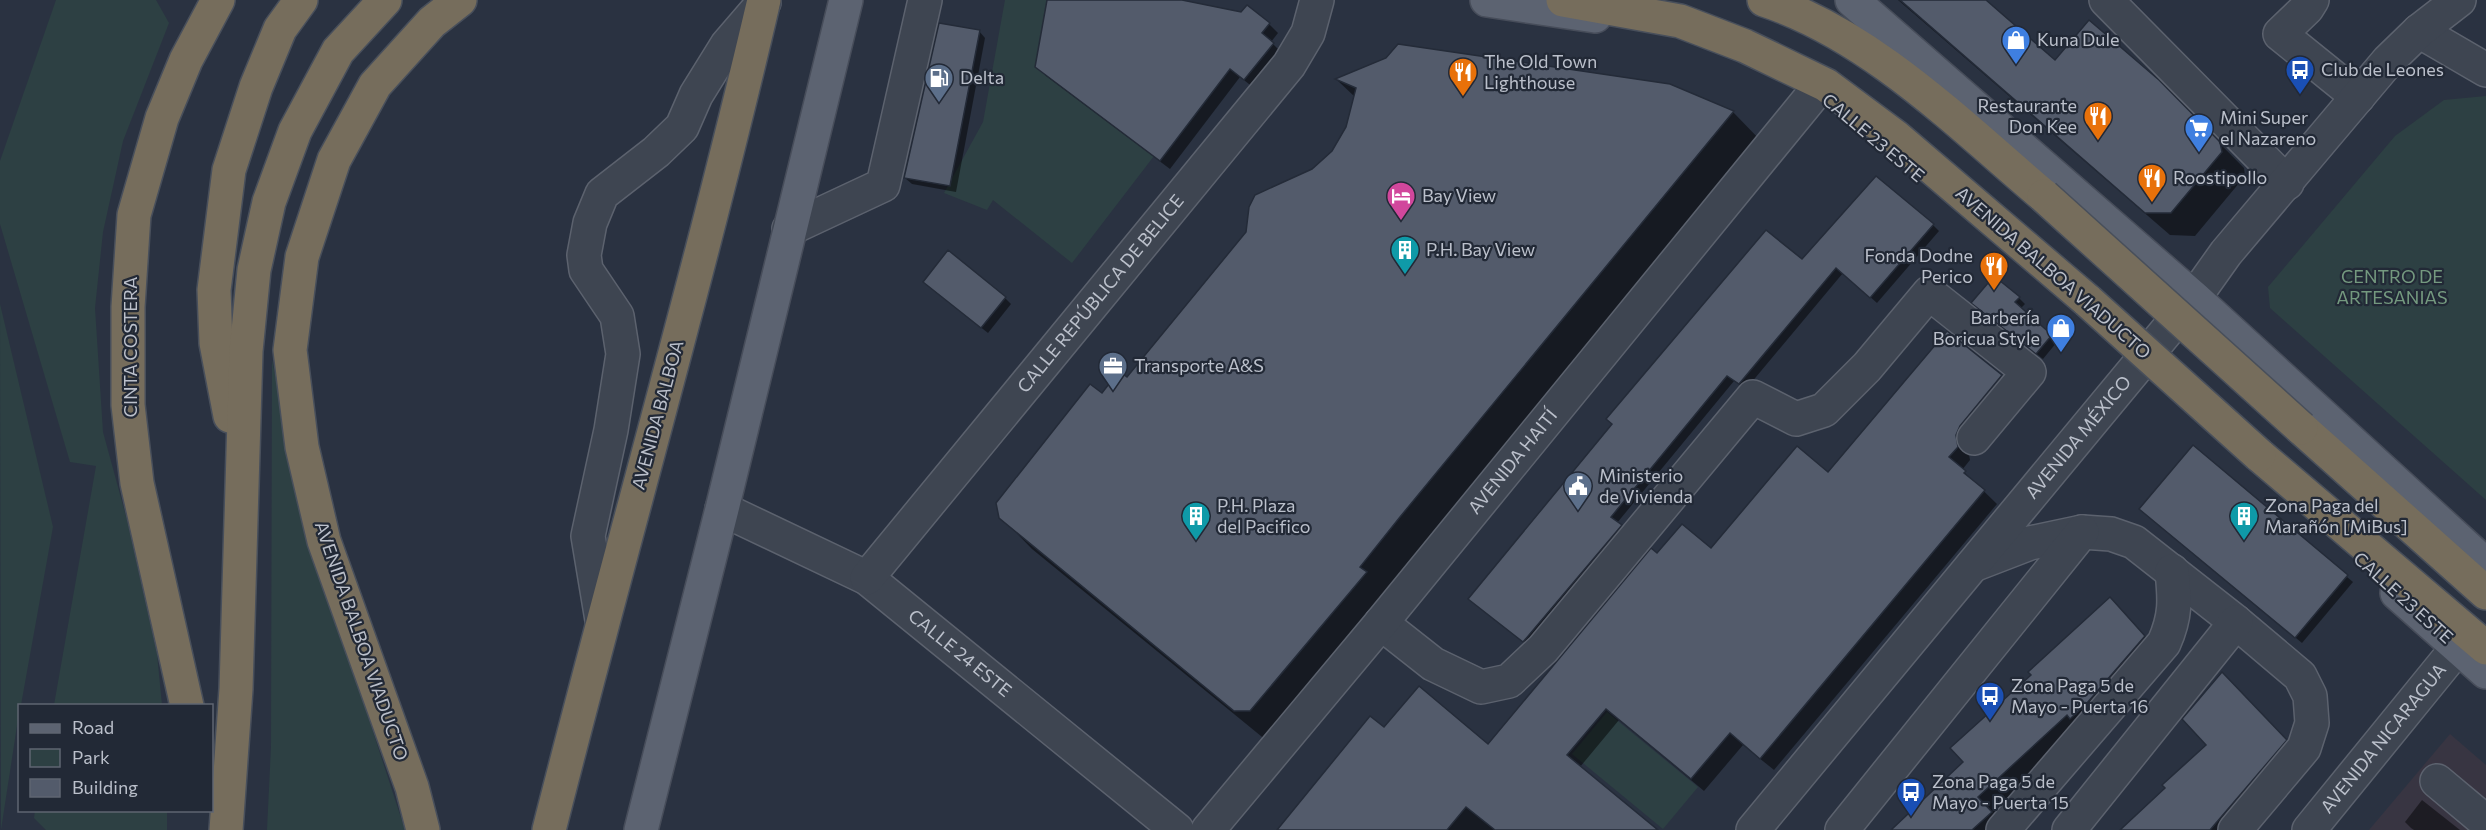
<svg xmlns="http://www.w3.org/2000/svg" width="2486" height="830" viewBox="0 0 2486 830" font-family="Commissioner,sans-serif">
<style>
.medical{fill:#383542}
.green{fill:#2d4043}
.shadow{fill:#0007}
.building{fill:#535b6b;stroke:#242b38;stroke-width:1.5}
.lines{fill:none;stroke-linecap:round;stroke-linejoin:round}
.minor-casing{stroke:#5c626e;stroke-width:36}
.major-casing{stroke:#474d5a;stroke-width:36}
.highway-casing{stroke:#484f5b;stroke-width:36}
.minor{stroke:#3e4551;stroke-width:33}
.major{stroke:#5c6371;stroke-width:33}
.highway{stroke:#766d5c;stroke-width:33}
.highway-bridge-casing{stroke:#484f5b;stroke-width:36;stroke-linecap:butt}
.highway-bridge{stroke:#766d5c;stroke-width:33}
.labels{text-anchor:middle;stroke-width:4.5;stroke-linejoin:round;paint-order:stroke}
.poi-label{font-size:18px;fill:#bbc0cb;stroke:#222936;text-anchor:start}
.street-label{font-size:18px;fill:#bbc0cb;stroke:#222936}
.park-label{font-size:18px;fill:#74997f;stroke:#222936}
</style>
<rect width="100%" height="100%" fill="#2a3241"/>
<!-- medical -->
<path class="medical" d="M2450,734L2486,765V830H2369Z"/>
<!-- green -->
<g class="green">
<path d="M56,0H156L169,23L123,141L103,232L95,308L103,432L127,520L157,654L162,705H54L96,466L70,462L0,224V161Z"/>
<path d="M1005,0H1047L1154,156L1072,263L993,200L987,210L944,193L983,122Z"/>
<path d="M2486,96V500L2270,308L2268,287L2395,136L2444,100Z"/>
<path d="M0,304L53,527L21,705L20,706L1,830Z"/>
<path d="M272,360L307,529L405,830H267L271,747Z"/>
<path d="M1607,712L1698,787L1663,829L1572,754Z"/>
<path d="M35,811H167V830H46L34,818Z"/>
</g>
<!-- shadow -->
<g class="shadow">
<path d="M1049,0H1166L1269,24L1278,33L1271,42L1282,53L1254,88L1240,77L1170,169L1046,76L1037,66Z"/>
<path d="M1898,0H1984L2055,62L2158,81L2244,168L2245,176L2195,236L2170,235Z"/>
<path d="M979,31L985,38L956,192L912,184L905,178Z"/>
<path d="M1337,80L1733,112L1763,143L1267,741L1032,549L1001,517L1102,395L1127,380L1313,170L1333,152L1347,127L1355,97Z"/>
<path d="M1933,225L1939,231L1877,303L1843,273L1746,389L1734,381L1617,523L1627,532L1530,647L1476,605L1803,261Z"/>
<path d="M931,288L1005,298L1011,304L988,333Z"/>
<path d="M2019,298L2025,304L2020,309L2057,342L2043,359L1980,309Z"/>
<path d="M1947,333L2014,389L1968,449L1970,460L1962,470L1997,504L1774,770L1743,745L1704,791L1619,720L1580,767L1655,830H1279L1384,729L1488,746L1657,555L1711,550L1828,474Z"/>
<path d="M2193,448L2353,582L2302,643L2147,515Z"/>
<path d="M2110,599L2167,659L2009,830H1893L1965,762L2033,675Z"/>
<path d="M2244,696L2308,763L2252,830H2122L2167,789L2208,745Z"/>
<path d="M2422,800L2460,830H2414L2411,828L2405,822Z"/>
</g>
<!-- building -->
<g class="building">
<path d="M1047,0H1182L1241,12L1247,5L1270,23L1262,33L1274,43L1244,80L1230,69L1160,161L1035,67Z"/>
<path d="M1900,0H1986L2055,60L2089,20L2159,80L2220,142L2222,152L2171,213H2145Z"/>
<path d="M939,23L980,30L950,186L904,178Z"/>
<path d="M1398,44L1670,84L1734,111L1400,517L1360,567L1367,572L1250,711H1234L999,518L996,503L1090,384L1102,393L1119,371L1127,377L1246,232L1249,207L1255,195L1312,169L1332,151L1346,127L1356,88L1335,79L1386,58Z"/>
<path d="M1876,176L1934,224L1870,298L1836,268L1739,384L1727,376L1611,517L1622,525L1523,642L1468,599L1612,424L1606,419L1766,230L1802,259Z"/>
<path d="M948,250L1006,297L981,328L923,282Z"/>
<path d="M1994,276L2020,297L2015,302L2052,335L2036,354L1971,303Z"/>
<path d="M1947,331L2002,375L1960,426L1956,435L1958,447L1949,457L1966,471L1964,473L1985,490L1760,759L1730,733L1691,779L1606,709L1567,755L1658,830H1495L1466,807L1447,830H1277L1370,716L1384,727L1419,686L1488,744L1651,548L1657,553L1682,524L1711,548L1797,446L1828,472Z"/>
<path d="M2193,445L2348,575L2295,638L2139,509Z"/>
<path d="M2110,597L2145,636L2087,703L2070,719L2067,715L1978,797L1992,812L1972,830H1891L1963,762L1950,748L2031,675L2028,672Z"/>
<path d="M2222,672L2287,740L2210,830H2120L2165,788L2162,785L2206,745L2182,719Z"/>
</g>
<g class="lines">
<!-- minor casing -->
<g class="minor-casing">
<g id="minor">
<path d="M2106,0L2287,183"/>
<path d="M2312,0L2307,8L2280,34L2358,97"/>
<path d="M2419,31L2486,70"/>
<path d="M789,229L883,185L925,0"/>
<path id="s1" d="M722,509L867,578L1177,830"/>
<path d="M1973,565L2030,543L2082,532L2111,534L2134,542L2236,622L2300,676L2310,696L2312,723L2304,748L2235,830"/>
<path id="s2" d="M867,578L1289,65L1308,33L1317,0"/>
<path d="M602,620L588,536L611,430L623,354L617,316L586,270L584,255L590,223L602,194L656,152L682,127L696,95L727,45L764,2"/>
<path d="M1381,623L1433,664L1481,687L1509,681L1543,649L1753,397L1796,419L1824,410L1867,367L1929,293L2029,372L1974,438"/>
<path d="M2437,781L2486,822"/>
<path id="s3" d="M1208,830L1381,623L1816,91"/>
<path id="s4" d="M1753,830L2194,298L2226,253L2388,61L2419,31L2459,0"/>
<path d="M1842,830L2082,532"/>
<path d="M2003,830L2164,643C2176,616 2175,600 2172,571"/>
<path d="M2069,830L2236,622"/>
<path id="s5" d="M2309,830L2458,647"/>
</g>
</g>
<!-- major casing -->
<g class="major-casing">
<g id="major">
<path d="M1487,0L1595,16"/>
<path d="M1852,0L2194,298L2486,565"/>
<path d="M2397,593L2486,672"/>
<path d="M641,830L722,509L846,0"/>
</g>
</g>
<!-- highway casing -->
<g class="highway-casing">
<g id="highway">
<path d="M1563,0L1680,21L1745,46L1826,85L1896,137L2088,301"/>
<path d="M1764,0C1871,35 1960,125 2044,196"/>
<path d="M230,416L216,343L214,290L229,170L256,87L280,29L301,0"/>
<path d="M2301,428L2486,593"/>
<path d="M2259,455L2486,648"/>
<path d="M187,706L137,483L128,405V307L134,215L162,118L186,60L218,0"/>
<path d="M226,830L236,689L246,351L254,270L269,202L295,131L338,51L385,0"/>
<path d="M423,830L412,787L324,541L302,447L290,350L302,257L334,160L375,85L432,22L460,0"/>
<path d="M549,830C619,553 699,278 764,0"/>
</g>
</g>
<!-- minor -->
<use href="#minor" class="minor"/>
<!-- major -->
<use href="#major" class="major"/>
<!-- highway -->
<use href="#highway" class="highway"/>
<!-- highway-bridge casing -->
<g class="highway-bridge-casing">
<g id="highway-bridge">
<path d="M2044,196L2301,428"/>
<path d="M2088,301L2259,455"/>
</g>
</g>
<!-- highway-bridge -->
<use href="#highway-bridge" class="highway-bridge"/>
</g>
<!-- icons -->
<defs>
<g id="shop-pin" transform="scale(1.5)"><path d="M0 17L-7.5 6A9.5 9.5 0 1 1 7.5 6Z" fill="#3f7fe0" stroke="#222936"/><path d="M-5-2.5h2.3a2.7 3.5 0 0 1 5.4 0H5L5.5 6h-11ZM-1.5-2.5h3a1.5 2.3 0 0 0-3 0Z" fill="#fff"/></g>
<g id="bus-pin" transform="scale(1.5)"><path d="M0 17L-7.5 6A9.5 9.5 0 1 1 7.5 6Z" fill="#1a4fb4" stroke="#222936"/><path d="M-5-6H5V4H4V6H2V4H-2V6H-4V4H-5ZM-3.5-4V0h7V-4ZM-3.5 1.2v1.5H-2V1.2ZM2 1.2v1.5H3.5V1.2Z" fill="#fff"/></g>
<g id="restaurant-pin" transform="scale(1.5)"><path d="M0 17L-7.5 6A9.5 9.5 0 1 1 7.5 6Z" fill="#e8710a" stroke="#222936"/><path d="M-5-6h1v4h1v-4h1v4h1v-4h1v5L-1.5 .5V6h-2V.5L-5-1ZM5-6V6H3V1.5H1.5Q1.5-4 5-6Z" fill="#fff"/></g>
<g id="fuel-pin" transform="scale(1.5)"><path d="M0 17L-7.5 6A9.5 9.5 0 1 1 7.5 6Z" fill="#5c6f8a" stroke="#222936"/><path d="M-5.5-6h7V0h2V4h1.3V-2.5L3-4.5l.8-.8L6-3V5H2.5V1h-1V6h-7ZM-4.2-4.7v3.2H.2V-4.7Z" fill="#fff"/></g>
<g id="supermarket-pin" transform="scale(1.5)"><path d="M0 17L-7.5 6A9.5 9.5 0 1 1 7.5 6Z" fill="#3f7fe0" stroke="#222936"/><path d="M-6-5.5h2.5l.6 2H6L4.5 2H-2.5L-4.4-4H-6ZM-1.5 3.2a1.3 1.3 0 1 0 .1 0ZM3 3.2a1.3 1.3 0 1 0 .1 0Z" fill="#fff"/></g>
<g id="hotel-pin" transform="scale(1.5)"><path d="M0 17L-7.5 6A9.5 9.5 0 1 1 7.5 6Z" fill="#d1479c" stroke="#222936"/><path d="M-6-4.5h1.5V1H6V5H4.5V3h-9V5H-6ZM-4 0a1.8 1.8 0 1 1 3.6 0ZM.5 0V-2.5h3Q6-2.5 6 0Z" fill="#fff"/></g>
<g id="building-pin" transform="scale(1.5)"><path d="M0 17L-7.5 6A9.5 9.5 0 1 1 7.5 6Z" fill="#0f9aa8" stroke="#222936"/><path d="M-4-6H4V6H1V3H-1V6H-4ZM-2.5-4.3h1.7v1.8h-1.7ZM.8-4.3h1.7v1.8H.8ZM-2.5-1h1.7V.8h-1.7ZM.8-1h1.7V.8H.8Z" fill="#fff"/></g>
<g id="office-pin" transform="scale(1.5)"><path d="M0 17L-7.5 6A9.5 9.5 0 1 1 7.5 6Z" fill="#5c6f8a" stroke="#222936"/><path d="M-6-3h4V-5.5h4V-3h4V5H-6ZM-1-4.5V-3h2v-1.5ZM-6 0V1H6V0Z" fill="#fff"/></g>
<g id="civic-pin" transform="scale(1.5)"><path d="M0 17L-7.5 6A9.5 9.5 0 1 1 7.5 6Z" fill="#5c6f8a" stroke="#222936"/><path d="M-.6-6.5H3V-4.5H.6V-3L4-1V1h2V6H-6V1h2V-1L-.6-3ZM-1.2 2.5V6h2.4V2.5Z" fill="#fff"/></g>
</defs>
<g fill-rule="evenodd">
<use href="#shop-pin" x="2016" y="40"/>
<use href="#bus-pin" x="2300" y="70"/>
<use href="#restaurant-pin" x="1463" y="72"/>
<use href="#fuel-pin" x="939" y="78"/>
<use href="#restaurant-pin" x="2098" y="116"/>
<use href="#supermarket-pin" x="2199" y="128"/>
<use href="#restaurant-pin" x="2152" y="178"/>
<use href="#hotel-pin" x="1401" y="196"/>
<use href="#building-pin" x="1405" y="250"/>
<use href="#restaurant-pin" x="1994" y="266"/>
<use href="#shop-pin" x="2061" y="328"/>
<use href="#office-pin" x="1113" y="366"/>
<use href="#civic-pin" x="1578" y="486"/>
<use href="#building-pin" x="1196" y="516"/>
<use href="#building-pin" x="2244" y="516"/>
<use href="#bus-pin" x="1990" y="696"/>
<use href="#bus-pin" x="1911" y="792"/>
</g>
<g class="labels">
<!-- poi labels -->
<g class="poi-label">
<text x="2037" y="46">Kuna Dule</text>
<text x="1484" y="68">The Old Town<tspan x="1484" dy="21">Lighthouse</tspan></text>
<text x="2321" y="76">Club de Leones</text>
<text x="960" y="84">Delta</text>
<text x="2077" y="112" text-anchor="end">Restaurante<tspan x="2077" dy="21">Don Kee</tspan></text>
<text x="2220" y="124">Mini Super<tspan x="2220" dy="21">el Nazareno</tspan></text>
<text x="2173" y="184">Roostipollo</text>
<text x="1422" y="202">Bay View</text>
<text x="1426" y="256">P.H. Bay View</text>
<text x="1973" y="262" text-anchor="end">Fonda Dodne<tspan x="1973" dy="21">Perico</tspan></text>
<text x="2040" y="324" text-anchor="end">Barbería<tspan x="2040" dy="21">Boricua Style</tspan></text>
<text x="1134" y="372">Transporte A&amp;S</text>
<text x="1599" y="482">Ministerio<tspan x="1599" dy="21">de Vivienda</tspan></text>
<text x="1217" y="512">P.H. Plaza<tspan x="1217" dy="21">del Pacifico</tspan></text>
<text x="2265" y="512">Zona Paga del<tspan x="2265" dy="21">Marañón [MiBus]</tspan></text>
<text x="2011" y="692">Zona Paga 5 de<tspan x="2011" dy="21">Mayo - Puerta 16</tspan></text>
<text x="1932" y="788">Zona Paga 5 de<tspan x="1932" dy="21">Mayo - Puerta 15</tspan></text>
</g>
<!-- street labels -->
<g class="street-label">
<text transform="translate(1873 138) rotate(40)" y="6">CALLE 23 ESTE</text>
<text transform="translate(2053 273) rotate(41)" y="6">AVENIDA BALBOA VIADUCTO</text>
<text dy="6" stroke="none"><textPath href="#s2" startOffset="368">CALLE REPÚBLICA DE BELICE</textPath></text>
<text transform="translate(131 347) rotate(-90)" y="6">CINTA COSTERA</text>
<text transform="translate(658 415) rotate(-75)" y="6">AVENIDA BALBOA</text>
<text dy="6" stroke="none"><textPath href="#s4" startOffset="510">AVENIDA MÉXICO</textPath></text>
<text dy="6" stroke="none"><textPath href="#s3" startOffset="478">AVENIDA HAITÍ</textPath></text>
<text transform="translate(2403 598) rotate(42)" y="6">CALLE 23 ESTE</text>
<text transform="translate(361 641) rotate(71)" y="6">AVENIDA BALBOA VIADUCTO</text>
<text dy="6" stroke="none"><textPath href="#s1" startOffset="280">CALLE 24 ESTE</textPath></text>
<text dy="6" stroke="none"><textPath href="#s5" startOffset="118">AVENIDA NICARAGUA</textPath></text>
</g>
<!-- park labels -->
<g class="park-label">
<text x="2392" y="283">CENTRO DE<tspan x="2392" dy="21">ARTESANIAS</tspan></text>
</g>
</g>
<!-- legend -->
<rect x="18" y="704" width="195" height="108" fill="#222936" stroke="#5f6572" stroke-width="1.5"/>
<rect x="30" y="724" width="30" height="9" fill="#5c6371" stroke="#5f6572" stroke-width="1.5"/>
<text x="72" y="734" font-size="18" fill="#bbc0cb">Road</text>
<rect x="30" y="749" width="30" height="18" fill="#2d4043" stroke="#5f6572" stroke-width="1.5"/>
<text x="72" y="764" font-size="18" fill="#bbc0cb">Park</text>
<rect x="30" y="779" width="30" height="18" fill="#535b6b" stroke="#5f6572" stroke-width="1.5"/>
<text x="72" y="794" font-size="18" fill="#bbc0cb">Building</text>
</svg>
